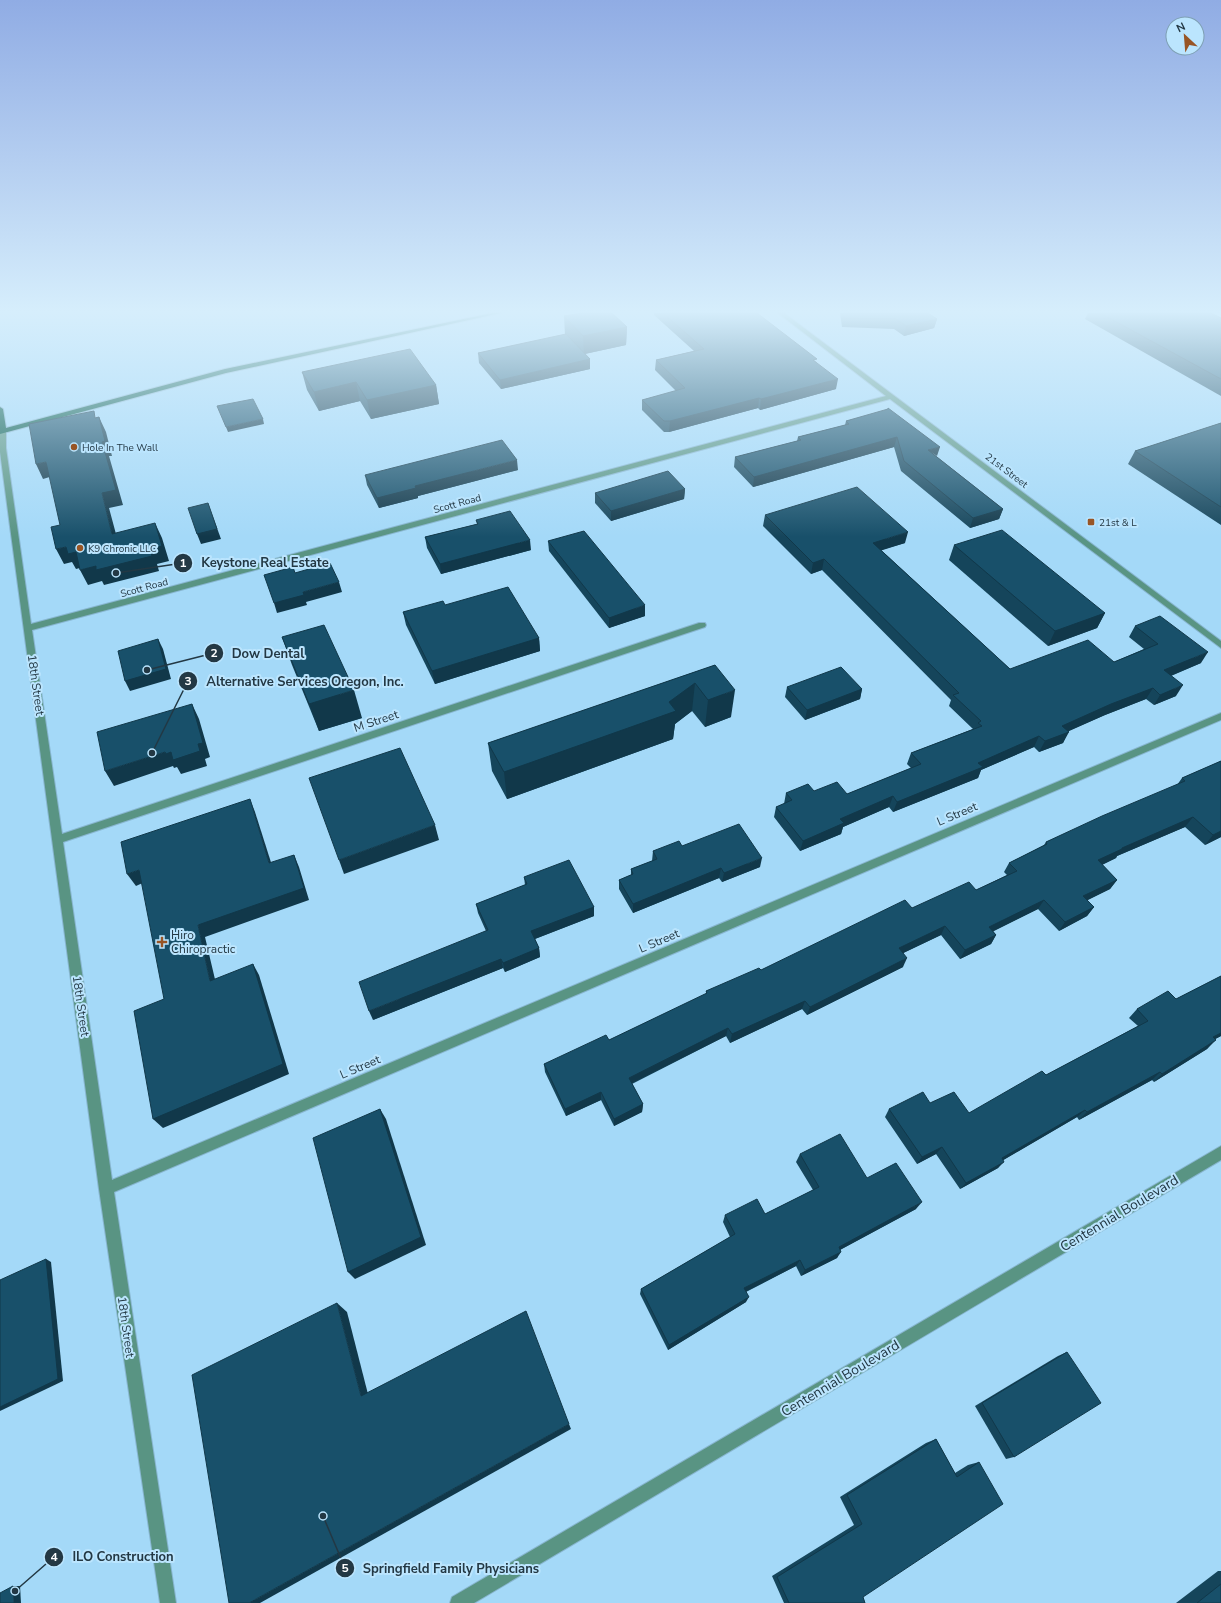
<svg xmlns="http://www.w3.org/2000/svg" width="1221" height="1603" viewBox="0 0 1221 1603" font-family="'Nunito Sans',sans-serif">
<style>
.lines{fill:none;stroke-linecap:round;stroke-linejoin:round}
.minor-casing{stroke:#88b6d0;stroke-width:2}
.major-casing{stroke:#88b6d0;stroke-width:2}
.minor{fill:#599483;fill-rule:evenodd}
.major{fill:#035746;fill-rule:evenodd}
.wall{fill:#15455b}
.shaded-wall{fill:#11384a}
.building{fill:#18506a;stroke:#11384a}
.poi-dot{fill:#985525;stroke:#bbe5fe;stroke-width:1.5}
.labels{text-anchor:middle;stroke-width:4;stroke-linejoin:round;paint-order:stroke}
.far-poi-label{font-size:10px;fill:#233844;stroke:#bbe5fe;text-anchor:start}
.far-street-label{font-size:10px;fill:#233844;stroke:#bbe5fe}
.street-label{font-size:12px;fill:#233844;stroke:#bbe5fe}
.poi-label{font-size:12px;fill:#233844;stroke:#bbe5fe;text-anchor:start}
.near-street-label{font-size:14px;fill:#233844;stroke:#bbe5fe}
.leader{fill:none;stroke:#233844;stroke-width:1.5}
.callout-dot{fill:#233844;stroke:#bbe5fe;stroke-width:1.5}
.mark-label{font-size:12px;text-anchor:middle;font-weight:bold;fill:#fff}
.callout-label{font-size:13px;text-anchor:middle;font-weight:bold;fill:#233844;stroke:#bbe5fe;stroke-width:4;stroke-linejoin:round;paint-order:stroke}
</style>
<rect width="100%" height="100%" fill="#a4d9f8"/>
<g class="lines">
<!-- minor casing -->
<g class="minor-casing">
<g id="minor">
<path d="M778,313H784L1221,641V648L890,399L32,630L62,834L699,623H705L706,625L705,627L63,842L112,1180L1221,713V720L114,1192L176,1603H160L99,1189L0,452V430L3,429L6,431V448L31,624L886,396Z"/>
<path d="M1221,1146V1160L474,1603H450L452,1597Z"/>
</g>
</g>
<!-- major casing -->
<g class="major-casing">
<path id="major" d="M492,313H501L226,373L0,434V407L3,409L6,428L225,369Z"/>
</g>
<!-- minor -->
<use href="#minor" class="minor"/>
<!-- major -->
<use href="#major" class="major"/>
</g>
<!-- wall -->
<g class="wall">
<path d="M654,313H757L816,362L836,389L760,410L758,408L669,432H664L642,410V400L676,391L655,370L656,360L694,351L654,315Z"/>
<path d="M840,313H928L937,319L934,328L904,336L894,329L842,327Z"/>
<path d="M1088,313H1211L1221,318V396L1085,319Z"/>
<path d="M564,316L627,327L626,345L585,354L590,359V369L501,389L479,363L478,353L565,335Z"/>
<path d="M302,372L436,385L439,404L371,419L360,401L319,411L307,390Z"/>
<path d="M888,408L937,457L1003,509L999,519L970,528L901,471L894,447L753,487L734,467L735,457L797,441L798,437L845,425L846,421L888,410Z"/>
<path d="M1221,423V525L1128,464L1135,451Z"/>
<path d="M518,470L418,496V498L379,508L367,485L365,475Z"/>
<path d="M685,489L684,499L611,521L595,503V493Z"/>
<path d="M765,515L905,543L881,550L1010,669L1114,662L1144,649L1129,637L1135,626L1201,663L1171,676L1176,696L1154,705L1146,699L1105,715L1068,731L1063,743L1039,752L1034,747L981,770L978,778L893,812L889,807L843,827L841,834L800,851L774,817L776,807L784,804L786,793L814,791L847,794L911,768L907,764L911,753L973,729L949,706L951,700L822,570L811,574L763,526Z"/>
<path d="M476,520L531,550L441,574L427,548L425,537L477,524Z"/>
<path d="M548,541L645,616L609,628L549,551Z"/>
<path d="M954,545L1105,613L1097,628L1048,646L949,560Z"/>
<path d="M445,605L539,638L540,651L435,684L406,625L403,612Z"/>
<path d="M282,637L362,718L319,731L292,665Z"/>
<path d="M715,665L731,717L705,727L692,711L675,724L673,739L507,799L492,771L488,743Z"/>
<path d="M787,687L862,689L860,699L805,720L785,697Z"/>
<path d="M1221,761V837L1205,845L1185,827L1117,856L1116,858L1102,865L1117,880L1110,889L1087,900L1094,907L1087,916L1059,931L1038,909L993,931L996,935L991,944L960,959L941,935L903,953V967L807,1015L802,1009L730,1043L726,1036L632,1084L643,1104L642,1112L614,1126L601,1100L566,1116L545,1072L544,1064L609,1040L706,994V991L761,970L912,908L976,890L1007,875L1004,872L1009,863L1044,845L1046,842L1177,785L1182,778Z"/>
<path d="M682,846L760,867L722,882L719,878L633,913L619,889V880L631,875V869L652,861L653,851Z"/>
<path d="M524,877L594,907V916L535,939L539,948L540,957L505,972L503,968L373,1020L486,931L478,913L476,904L525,885Z"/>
<path d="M1221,976V1036L1215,1039L1207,1049L1154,1082L1152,1080L1079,1120L1077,1117L1003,1160L998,1168L960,1189L936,1154L917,1164L885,1117L889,1109L930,1103L969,1113L1046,1075L1138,1026L1129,1018L1137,1009L1176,999Z"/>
<path d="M800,1154L867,1178L916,1209L840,1250L837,1258L801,1276L796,1266L746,1292V1302L668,1350L640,1294L641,1289L730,1237L723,1222L725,1215L765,1214L813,1190L796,1162Z"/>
<path d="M1067,1352L1014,1457L1006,1459L975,1406L1058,1356Z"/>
<path d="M936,1439L955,1473L968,1465L979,1462L863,1597L865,1603H784L772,1576L854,1525L840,1497L926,1443Z"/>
<path d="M1218,1571H1221V1603H1176Z"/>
</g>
<!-- shaded-wall -->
<g class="shaded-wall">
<path d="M937,319L934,328L904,336L906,326Z"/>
<path d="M627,327L626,345L584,354L583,336Z"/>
<path d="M590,359V369L501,389L500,380Z"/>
<path d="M838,379L836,389L760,410L761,399Z"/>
<path d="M356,382L360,401L319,411L314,392Z"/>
<path d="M436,385L439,404L371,419L367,400Z"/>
<path d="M759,398L758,408L669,432L670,421Z"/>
<path d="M99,417L106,432L112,456H109L123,505L109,508L120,549L112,534L102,493V442Z"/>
<path d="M263,419L264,424L228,432L226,427Z"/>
<path d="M897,437L894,447L753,487L754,477Z"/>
<path d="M940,447L937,456L928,450Z"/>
<path d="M517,460L518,470L418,496V498L379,508L377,498L415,486Z"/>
<path d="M46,462L53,476L43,479L36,464Z"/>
<path d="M685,489L684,499L611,521V511Z"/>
<path d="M208,503L221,539L201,544L197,534Z"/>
<path d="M1003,509L999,519L970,528L973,518Z"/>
<path d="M155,523L162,538L169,561L157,564L159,571L104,585L102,581L88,585L80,570L150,549Z"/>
<path d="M908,532L905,543L870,554L873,543Z"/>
<path d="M530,540L531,550L441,574L440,564Z"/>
<path d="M66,547L76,552L84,567L76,569L72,562L64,564L56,549Z"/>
<path d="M824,559L822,570L811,574L813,563Z"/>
<path d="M339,582L342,592L306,602L307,605L277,613L274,603L303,592Z"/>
<path d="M645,605V616L609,628V618Z"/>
<path d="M1105,613L1097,628L1048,646L1055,631Z"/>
<path d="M539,638L540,651L435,684L432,671Z"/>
<path d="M158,639L163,649L171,679L130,691L125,681Z"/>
<path d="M1208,652L1201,663L1158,681L1164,670Z"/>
<path d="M695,683L692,711L675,724L673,739L507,799L504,772L669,702Z"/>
<path d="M1183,685L1176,696L1154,705L1160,695Z"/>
<path d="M1153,688L1146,699L1105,715L1058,736L1069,732L1063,743L1039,752L1045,741L1062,726L1111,704Z"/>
<path d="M862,689L860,699L805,720L807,710Z"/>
<path d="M354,690L362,718L319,731L309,704Z"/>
<path d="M735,690L731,717L705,727L708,700Z"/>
<path d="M192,704L199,719L210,757L205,759L207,766L181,774L177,767L174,768L173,766L114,786L105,771L165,752L198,744Z"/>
<path d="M1039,736L1034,747L981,770L978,778L893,812L897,802L978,763Z"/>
<path d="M893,796L889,807L843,827L841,834L800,851L803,841L840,819Z"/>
<path d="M250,799L255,812L275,875L269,863Z"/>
<path d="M1193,817L1185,827L1117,856L1116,858L1091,870L1098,860L1122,848Z"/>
<path d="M435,825L439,840L344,874L339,860Z"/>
<path d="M1221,831V837L1205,845L1213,835Z"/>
<path d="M294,855L299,867L309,900L205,937L218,992L210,981L198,925Z"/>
<path d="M762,858L760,867L722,882L724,873Z"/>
<path d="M721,868L719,878L633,913V904Z"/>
<path d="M139,870L147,881L136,886L127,874Z"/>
<path d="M1117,880L1110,889L1076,906L1083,896Z"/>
<path d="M1044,900L1038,909L984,936L989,927Z"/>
<path d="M594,907V916L532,940L531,931Z"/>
<path d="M1094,907L1087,916L1059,931L1065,922Z"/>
<path d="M945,926L941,935L895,957L899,948Z"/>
<path d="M996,935L991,944L960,959L965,950Z"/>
<path d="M539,948L540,957L505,972L503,963Z"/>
<path d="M907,958L903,967L807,1015L810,1007Z"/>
<path d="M501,959L503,968L373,1020L369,1011Z"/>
<path d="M253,964L259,975L289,1074L163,1128L153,1119Z"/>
<path d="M805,1001L802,1009L730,1043L732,1034Z"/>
<path d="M728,1028L726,1036L628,1085L629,1078Z"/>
<path d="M1221,1033V1036L1204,1045L1213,1037Z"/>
<path d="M1216,1040L1207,1049L1154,1082L1162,1074Z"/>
<path d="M1160,1072L1152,1080L1079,1120L1087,1112Z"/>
<path d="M601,1092V1100L566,1116L565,1109Z"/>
<path d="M643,1104L642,1112L614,1126V1119Z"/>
<path d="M380,1109L386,1119L426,1245L355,1279L348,1272Z"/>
<path d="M1085,1110L1077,1117L995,1165L1002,1158Z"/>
<path d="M942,1147L936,1154L917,1164L922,1157Z"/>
<path d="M1004,1162L998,1168L960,1189L966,1183Z"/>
<path d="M922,1202L916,1209L834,1253L839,1247Z"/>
<path d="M841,1252L837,1258L801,1276L805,1270Z"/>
<path d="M46,1259L51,1262L63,1381L0,1411V1407Z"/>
<path d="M800,1260L796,1266L741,1294L744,1288Z"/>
<path d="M749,1297L746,1302L668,1350L669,1345Z"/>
<path d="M337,1303L347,1312L370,1402L361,1396Z"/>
<path d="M569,1424L571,1429L260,1603H249Z"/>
<path d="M13,1586H20L21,1603H14Z"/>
</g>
<!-- building -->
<g class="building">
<path d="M582,313H612L627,327L583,336L564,316Z"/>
<path d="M663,313H757L817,359L813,360L838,379L761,399L759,398L670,421H664L642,400L685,388L656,360L704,349Z"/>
<path d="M843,313H928L937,319L906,326L896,319L844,318Z"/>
<path d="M1100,313H1211L1221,318V379Z"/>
<path d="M566,334L590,359L500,380L478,353Z"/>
<path d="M410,349L436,385L367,400L356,382L314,392L302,372Z"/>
<path d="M253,399L263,419L226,427L217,406Z"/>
<path d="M888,408L940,447L928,450L1003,509L973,518L904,461L897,437L754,477L735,457L801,440L798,437L849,424L846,421L888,409Z"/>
<path d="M94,411L95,418L99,417L105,441L102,442L116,490L102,493L112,534L155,523L162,546L150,549L152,556L96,570V566L80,570L76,552L68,554L66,547L56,549L51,527L60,525L46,462L36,464L29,424Z"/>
<path d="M1221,423V507L1135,451Z"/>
<path d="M502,440L517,460L415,486L416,488L377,498L365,475Z"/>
<path d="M668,471L685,489L611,511L595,493Z"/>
<path d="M857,487L908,532L873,543L1010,669L1088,640L1114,662L1158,644L1135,626L1160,616L1208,652L1164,670L1183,685L1160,695L1153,688L1111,704L1062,726L1069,732L1045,741L1039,736L978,763L983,767L897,802L893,796L840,819L844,823L803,841L776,807L792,800L786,793L808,784L814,791L837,782L847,794L921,764L911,753L982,726L978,723L981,721L953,695L959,693L824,559L813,563L765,515Z"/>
<path d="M208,503L217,529L197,534L188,508Z"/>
<path d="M510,511L530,540L440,564L425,537L478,524L476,520Z"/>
<path d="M1002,530L1105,613L1055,631L954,545Z"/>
<path d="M584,531L645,605L609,618L548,541Z"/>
<path d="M330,563L339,582L303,592L304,595L274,603L264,575L293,567L295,573Z"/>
<path d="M508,587L539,638L432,671L403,612L443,601L445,605Z"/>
<path d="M324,625L354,690L309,704L282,637Z"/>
<path d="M158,639L166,669L125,681L118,651Z"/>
<path d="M715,665L735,690L708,700L695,683L669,702L676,711L504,772L488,743Z"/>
<path d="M841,667L862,689L807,710L787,687Z"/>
<path d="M192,704L203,743L198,744L200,751L173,760L171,752L166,754L165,752L105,771L97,732Z"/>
<path d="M400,748L435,825L339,860L309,778Z"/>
<path d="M1221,761V831L1213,835L1193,817L1122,848V849L1098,860L1117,880L1083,896L1094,907L1065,922L1044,900L989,927L996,935L965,950L945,926L899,948L907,958L810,1007L805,1001L732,1034L728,1028L629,1078L643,1104L614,1119L601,1092L565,1109L544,1064L606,1035L609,1040L707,993L706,991L759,968L761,970L905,900L912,908L969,882L976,890L1017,871L1009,863L1047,844L1046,842L1102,816L1185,781L1182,778Z"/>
<path d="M250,799L269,863L294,855L304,888L198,925L210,981L253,964L283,1064L153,1119L134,1011L164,999L139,870L127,874L121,842Z"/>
<path d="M739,824L762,858L724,873L721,868L633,904L619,880L633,874L631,869L657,859L653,851L679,841L682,846Z"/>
<path d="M569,860L594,907L531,931L539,948L503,963L501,959L369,1011L359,982L488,930L476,904L527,884L524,877Z"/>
<path d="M1221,976V1033L1213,1037L1216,1040L1162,1074L1160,1072L1087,1112L1085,1110L1002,1158L1004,1162L966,1183L942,1147L922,1157L889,1109L923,1092L930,1103L954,1092L969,1113L1042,1071L1046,1075L1148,1021L1137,1009L1168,991L1176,999Z"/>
<path d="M380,1109L421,1237L348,1272L313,1138Z"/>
<path d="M840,1134L867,1178L896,1163L922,1202L839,1247L841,1252L805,1270L800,1260L744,1288L749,1297L669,1345L641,1289L735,1234L725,1215L757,1199L765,1214L819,1187L800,1154Z"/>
<path d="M46,1259L58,1379L0,1407V1280Z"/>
<path d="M337,1303L361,1396L526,1311L569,1424L249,1603H229L192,1375Z"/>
<path d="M1067,1352L1101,1403L1014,1457L982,1403Z"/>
<path d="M936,1439L957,1477L979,1462L1003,1504L863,1597L865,1603H789L777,1577L862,1524L847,1495Z"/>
<path d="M1221,1584V1603H1197Z"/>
<path d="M13,1586L14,1603H0V1593Z"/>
</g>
<!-- sky -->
<linearGradient id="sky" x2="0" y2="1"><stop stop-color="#90ace4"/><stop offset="0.58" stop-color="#d6eefc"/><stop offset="1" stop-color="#d6eefc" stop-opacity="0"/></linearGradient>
<rect width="1221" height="537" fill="url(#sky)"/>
<!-- markers -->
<g class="poi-dot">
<circle cx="74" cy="447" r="4"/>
<rect x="1087" y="518" width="8" height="8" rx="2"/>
<circle cx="80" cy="548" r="4"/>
<path d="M160 936h4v4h4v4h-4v4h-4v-4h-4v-4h4z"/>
</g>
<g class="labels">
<!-- far-poi labels -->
<g class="far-poi-label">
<text x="82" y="451">Hole In The Wall</text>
<text x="1099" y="526">21st &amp; L</text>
<text x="88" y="552">K9 Chronic LLC</text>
</g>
<!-- far-street labels -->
<g class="far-street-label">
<text transform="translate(1007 470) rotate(37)" y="4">21st Street</text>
<text transform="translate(457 503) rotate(-15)" y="4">Scott Road</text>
<text transform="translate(144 587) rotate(-15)" y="4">Scott Road</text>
</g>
<!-- street labels -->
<g class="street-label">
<text transform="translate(36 685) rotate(82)" y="4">18th Street</text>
<text transform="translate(376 721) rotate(-18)" y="4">M Street</text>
<text transform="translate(957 814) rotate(-23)" y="4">L Street</text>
<text transform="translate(659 941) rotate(-23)" y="4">L Street</text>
<text transform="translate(81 1006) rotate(82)" y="4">18th Street</text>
<text transform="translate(360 1067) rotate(-23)" y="4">L Street</text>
<text transform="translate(126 1327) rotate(82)" y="4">18th Street</text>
</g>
<!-- poi labels -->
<g class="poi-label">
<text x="171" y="939">Hiro<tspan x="171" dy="14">Chiropractic</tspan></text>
</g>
<!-- near-street labels -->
<g class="near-street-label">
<text transform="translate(1119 1213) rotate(-31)" y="5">Centennial Boulevard</text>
<text transform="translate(840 1378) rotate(-31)" y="5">Centennial Boulevard</text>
</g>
</g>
<!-- callouts -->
<path class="leader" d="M116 573L183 563M147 670L214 653M152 753L188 681M15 1591L54 1557M323 1516L345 1568"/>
<g class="callout-dot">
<circle cx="116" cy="573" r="4"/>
<circle cx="147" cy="670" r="4"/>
<circle cx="152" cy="753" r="4"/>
<circle cx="15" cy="1591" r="4"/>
<circle cx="323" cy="1516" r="4"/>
<circle cx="183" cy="563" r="10"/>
<circle cx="214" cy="653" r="10"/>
<circle cx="188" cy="681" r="10"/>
<circle cx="54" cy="1557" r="10"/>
<circle cx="345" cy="1568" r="10"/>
</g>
<g class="mark-label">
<text x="183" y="567">1</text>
<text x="214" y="657">2</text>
<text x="188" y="685">3</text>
<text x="54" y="1561">4</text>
<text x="345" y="1572">5</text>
</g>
<g class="callout-label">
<text x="265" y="567">Keystone Real Estate</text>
<text x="268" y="658">Dow Dental</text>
<text x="305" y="686">Alternative Services Oregon, Inc.</text>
<text x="123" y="1561">ILO Construction</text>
<text x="451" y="1573">Springfield Family Physicians</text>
</g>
<!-- north arrow -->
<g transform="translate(1185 36) rotate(334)"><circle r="19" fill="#bbe5fe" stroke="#7ea0b4"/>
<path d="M0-3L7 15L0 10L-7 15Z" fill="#985525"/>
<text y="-6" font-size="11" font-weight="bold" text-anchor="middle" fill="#233844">N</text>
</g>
</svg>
